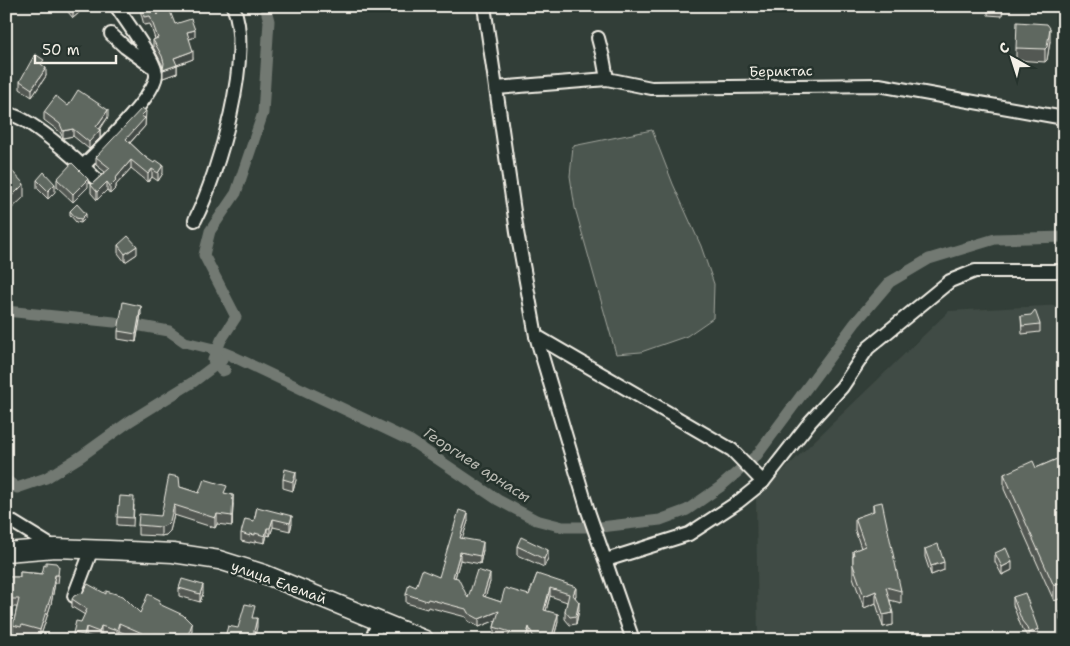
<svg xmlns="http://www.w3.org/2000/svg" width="1070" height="646" viewBox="0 0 1070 646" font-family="'Shantell Sans',sans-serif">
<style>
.built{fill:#404b44}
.green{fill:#4c564f;stroke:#a0a49c}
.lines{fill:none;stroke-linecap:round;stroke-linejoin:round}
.canal{stroke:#727972;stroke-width:11}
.street-casing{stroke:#f4f1e8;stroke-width:16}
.secondary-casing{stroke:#f4f1e8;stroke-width:21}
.street{stroke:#26332d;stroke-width:12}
.secondary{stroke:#26332d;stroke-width:18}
.wall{fill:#525953;stroke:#f4f1e8}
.shaded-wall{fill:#424944;stroke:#f4f1e8}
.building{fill:#5f6861;stroke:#f4f1e8}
.labels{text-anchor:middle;stroke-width:5;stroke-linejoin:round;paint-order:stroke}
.street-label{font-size:14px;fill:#f4f1e8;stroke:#26332d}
.water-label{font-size:15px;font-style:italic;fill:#babbb3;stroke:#26332d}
</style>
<rect width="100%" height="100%" fill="#323e38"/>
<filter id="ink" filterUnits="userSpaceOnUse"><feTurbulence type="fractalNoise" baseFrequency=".02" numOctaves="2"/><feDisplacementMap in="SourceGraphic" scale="10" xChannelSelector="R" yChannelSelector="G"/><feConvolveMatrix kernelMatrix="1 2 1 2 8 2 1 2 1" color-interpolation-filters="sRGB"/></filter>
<g filter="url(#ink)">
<!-- built -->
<path class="built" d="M1064,305V640H758L756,497L949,311Z"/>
<!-- green -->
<path class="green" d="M652,130L673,184L701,246L714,284L713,318L687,336L641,352L616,354L575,208L570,176L573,146Z"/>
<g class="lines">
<!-- canal -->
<g class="canal">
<path d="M6,311L114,322"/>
<path d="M141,326L169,331L185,342L218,350L230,355L411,441L498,500L536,520L563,527H601L660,520L687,510L720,487L757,455L855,323L890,282L929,259L995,239L1064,237"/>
<path d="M225,370L222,371L213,360L221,340L236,317L204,255L210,231L236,193L263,113L269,21L265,6"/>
<path d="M6,480L17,488L46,478L80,457L130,421L193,382L222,360"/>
</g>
<!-- street casing -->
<g class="street-casing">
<g id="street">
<path d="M484,6L517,232L536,336L588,511L633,640"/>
<path d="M111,34L125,47L151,66"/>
<path d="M598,38L603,57L607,79"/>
<path d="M496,88L607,79L651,88L879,85L1064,118"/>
<path d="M6,114C26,113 80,163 95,178"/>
<path d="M83,166C98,152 159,92 156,73C153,57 126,21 116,6"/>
<path d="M195,220C218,174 254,55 233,6"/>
<path d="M536,336L732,450L763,482"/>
<path d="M6,518L55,548"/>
<path d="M606,560L689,534L738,502L763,482L810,422L842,387L868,348L950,281L975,271H1064"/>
<path d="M74,596L92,549"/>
<path d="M371,640L379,622"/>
</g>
</g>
<!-- secondary casing -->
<g class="secondary-casing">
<path id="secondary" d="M6,552L55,548L109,550L173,553L219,560L264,574L425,640"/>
</g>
<!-- street -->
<use href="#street" class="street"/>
<!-- secondary -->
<use href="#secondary" class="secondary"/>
</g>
<!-- wall -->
<g class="wall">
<path d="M63,6H87L73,18Z"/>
<path d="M139,6H151L158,15L175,24L195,37L189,39L193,59L177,65V73L163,78V70L162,64L153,47V40L155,39L150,24L144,25Z"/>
<path d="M988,6H1003L1002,16L988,15Z"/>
<path d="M1043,6H1064V10L1043,8Z"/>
<path d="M1050,41L1047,60L1045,62L1016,60V48Z"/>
<path d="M44,66L46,76L32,97L20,89V81Z"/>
<path d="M68,106L108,117L100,130V138L89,149L73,136L63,138L60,132L44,120V112Z"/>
<path d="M146,119L145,120V126L130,143L163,173L158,181L152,177L148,182L131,168L116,185V188L110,194L107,190L97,200L91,193V185L105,172L96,165V157Z"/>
<path d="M57,179L88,187L73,202L57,187Z"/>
<path d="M37,180L55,192L48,199L37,188Z"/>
<path d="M70,211L86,218L81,223L76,222L70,215Z"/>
<path d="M118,245L137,254L125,262L118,253Z"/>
<path d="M6,280L11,289L10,298L6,297Z"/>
<path d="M141,314L136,342L118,339V331Z"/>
<path d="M1021,316L1040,324V332L1022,334Z"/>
<path d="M1064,456V625L1060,620V604L1063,597L1054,601L1004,489V474L1036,468Z"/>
<path d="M283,479L296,480L293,491L283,488Z"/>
<path d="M180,487L199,493L227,494L233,504L232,526L217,524L215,528L174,515L170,531L166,535L161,536L138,535V525L161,516Z"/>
<path d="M873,504L901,591V603L890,600L893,625L883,627L876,603L864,608L853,577V551L861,548L855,530V518L873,512Z"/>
<path d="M134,505L133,526L117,525V517Z"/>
<path d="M257,507L292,524L290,531L273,527L270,536L267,535L265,543L255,541V543L250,542V543L241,541V533L254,521Z"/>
<path d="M468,521L462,539L483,550L480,564L460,560L455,578L468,598L490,582L485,597L501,602L529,595L537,574L576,595L575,598L579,610L576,624L570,625L565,619V611L567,602L550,596L546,611L558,622L553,640H531L529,635L528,640H508L494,636V627L496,620L479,627L468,621L466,617L428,607L427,609L406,603V594L416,587L439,577Z"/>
<path d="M517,546L548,558L544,567L517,555Z"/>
<path d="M925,549L944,570L931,575L925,557Z"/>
<path d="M995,553L1012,570L1002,575L995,562Z"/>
<path d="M20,572L59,575L58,583H55L51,604L40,638L22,633L21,635L13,633V625L17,607H9V605H6V577H20Z"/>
<path d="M179,588L203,593L200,602L179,596Z"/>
<path d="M1013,597L1038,638L1032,640H1028L1026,634L1022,629L1013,605Z"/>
<path d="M72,599L140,613L160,604L192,631L189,640H140L119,631L117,637L114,636V638L101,634L99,639L86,635L85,640H73V633L81,622L85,615L72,607Z"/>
</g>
<!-- shaded-wall -->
<g class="shaded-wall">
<path d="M77,6H87L73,18V10Z"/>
<path d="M1050,28V41L1047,60L1045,62V49Z"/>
<path d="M195,30V37L187,40V32Z"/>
<path d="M193,51V59L174,66V58Z"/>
<path d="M11,56V64L6,70V62Z"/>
<path d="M177,65V73L163,78V70Z"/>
<path d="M46,68V76L32,97V89Z"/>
<path d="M108,110V117L97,132L100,130V138L89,149V142L96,127Z"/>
<path d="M146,111L145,126L126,147V139L141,116Z"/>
<path d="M73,129V136L63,138V131Z"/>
<path d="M131,160V168L116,185V188L110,194V186L115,179Z"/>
<path d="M163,165V173L158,181V173Z"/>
<path d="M152,169V177L148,182V174Z"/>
<path d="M88,179V187L73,202V194Z"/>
<path d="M107,182V190L97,200V192Z"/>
<path d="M24,184V197L6,214V202Z"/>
<path d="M55,184V192L48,199V191Z"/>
<path d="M86,214V218L81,223V219Z"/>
<path d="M137,246V254L125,262V254Z"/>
<path d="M141,306V314L136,342V334Z"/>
<path d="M296,472V480L293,491V482Z"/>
<path d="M233,495V504L232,526V516Z"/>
<path d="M174,505V515L170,531L166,535L161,536V527Z"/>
<path d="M468,513V521L460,546V538Z"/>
<path d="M217,514V524L215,528V518Z"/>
<path d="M292,516V524L290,531V523Z"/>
<path d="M273,519V527L270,536V528Z"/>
<path d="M267,528V535L265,543V536Z"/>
<path d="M483,542V550L480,564V556Z"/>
<path d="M548,550V558L544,567V559Z"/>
<path d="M460,552V560L453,585V577Z"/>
<path d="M944,562V570L931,575V566Z"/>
<path d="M1012,562V570L1002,575V567Z"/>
<path d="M490,574V582L483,604V596Z"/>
<path d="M55,575V583L51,604L40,638V630Z"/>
<path d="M1064,581V597L1054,601V586Z"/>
<path d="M203,585V593L200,602V594Z"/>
<path d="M576,587V595L573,603V595Z"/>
<path d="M550,588V596L544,618V610Z"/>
<path d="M876,591V603L864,608V596Z"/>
<path d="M579,602V610L576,624V616Z"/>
<path d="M499,611V619L479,627V619Z"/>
<path d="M893,613V625L883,627V615Z"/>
<path d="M558,614V622L553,640H551Z"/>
<path d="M257,618V627L254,640H252Z"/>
<path d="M119,623V631L117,637V630Z"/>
<path d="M192,624V631L189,640H185V638Z"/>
<path d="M101,626V634L99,639V632Z"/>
<path d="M86,627V635L84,640V635Z"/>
<path d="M529,627V635L528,640H525Z"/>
<path d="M1038,629V638L1032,640H1029V633Z"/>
</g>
<!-- building -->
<g class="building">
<path d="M70,6H77L73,10Z"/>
<path d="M142,6H151L158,15L162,6H168L175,24L191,19L195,30L187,32L193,51L174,58L177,65L163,70L164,63L162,56L153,40L158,38L150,16L144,17Z"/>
<path d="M988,6H1002V8L988,7Z"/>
<path d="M1017,22L1047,24L1050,28L1047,47L1045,49L1016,48Z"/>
<path d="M6,53L11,56L6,62Z"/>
<path d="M35,54L44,60L41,64L46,68L32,89L20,81Z"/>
<path d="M78,90L108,110L96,127L100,130L89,142L73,129L63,131L60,124L44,112L56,96L68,106Z"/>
<path d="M142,108L146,111L141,116L145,118L126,139L145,157L154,163L156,160L163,165L158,173L152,169L148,174L131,160L115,179L116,180L110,186L107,182L97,192L91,185L110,168L96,157Z"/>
<path d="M72,163L88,179L73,194L57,179Z"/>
<path d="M11,170L24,184L6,202V174Z"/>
<path d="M44,172L55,184L48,191L37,180Z"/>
<path d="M77,204L86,214L81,219L76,218L70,211Z"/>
<path d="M128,236L137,246L125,254L118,245Z"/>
<path d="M6,280H11L10,289H6Z"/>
<path d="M123,302L141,306L136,334L118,331Z"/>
<path d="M1035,310L1040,324L1022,326L1021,316L1031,315Z"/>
<path d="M1064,456V581L1054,586L1004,474L1033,461L1036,468Z"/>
<path d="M285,469L296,472L293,482L283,479Z"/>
<path d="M169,475L179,477L180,487L199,493L204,479L227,486L224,493L233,495L232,516L217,514L215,518L174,505L170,521L166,525L161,527L138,525L139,514L161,516Z"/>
<path d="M120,496L134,497L133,518L117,517L118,505L119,506Z"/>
<path d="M882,502L901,591L886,587L893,613L883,615L876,591L864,596L853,565V556L854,555L853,551L865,546L855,518L874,511L873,504Z"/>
<path d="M257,507L292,516L290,523L273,519L270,528H267L265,536L255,533V535L250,534V536L241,533L245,519L254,521Z"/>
<path d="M459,510L468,513L460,538L483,542L480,556L460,552L453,577L458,578L468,598L477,570L490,574L483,596L501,602L505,588L529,595L537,574L576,587L573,595L579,602L576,616L570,617L565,611L569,594L550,588L544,610L558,614L551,640H535L529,627L525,640H517L508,637L510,632L494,627L499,611L479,619L468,613L466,609L428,599L427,601L406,594L409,584L416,587L422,570L439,577Z"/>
<path d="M521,537L548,550L544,559L517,546Z"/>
<path d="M938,544L944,562L931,566L925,549Z"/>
<path d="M1006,548L1012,562L1002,567L995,553Z"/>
<path d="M46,562L56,563L59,567L58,575H55L51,596L40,630L22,625L21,627L13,625L19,599H9L10,596L6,597V577H20V572L42,574L44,565L46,566Z"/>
<path d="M182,579L203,585L200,594L179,588Z"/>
<path d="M88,584L106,594V591L123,596L140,613L148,594L160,600L159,604L183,615L192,624L188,635L185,638L175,633L173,640H142L140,639L142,633L119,623L117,630L114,628V630L101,626L99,632L86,627L84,635L73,633L76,621L81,622L87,609L72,599L74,596L81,593L82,594Z"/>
<path d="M1025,593L1038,629L1029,633L1026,626L1022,621L1013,597Z"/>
<path d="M1064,596V609L1060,604Z"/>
<path d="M245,604L255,606L252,618H257L252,640H224L228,626L238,628Z"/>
<path d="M901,638L902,640H894Z"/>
</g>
</g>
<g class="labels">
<!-- street labels -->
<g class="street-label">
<text transform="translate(781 71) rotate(-1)" y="5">Бериктас</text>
<text transform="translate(279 582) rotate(20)" y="5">улица Елемай</text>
</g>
<!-- water labels -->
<g class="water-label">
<text transform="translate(477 465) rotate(33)" y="5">Георгиев арнасы</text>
</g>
</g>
<!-- margin -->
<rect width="1070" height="646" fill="none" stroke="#26332d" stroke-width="25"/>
<rect x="12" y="12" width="1045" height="621" fill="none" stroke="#f4f1e8" stroke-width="2" filter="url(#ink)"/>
<!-- north arrow -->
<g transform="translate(1012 58) rotate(321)" stroke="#26332d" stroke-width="4" paint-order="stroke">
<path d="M0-4L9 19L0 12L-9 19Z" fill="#f4f1e8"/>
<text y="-8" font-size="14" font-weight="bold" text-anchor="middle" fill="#f4f1e8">С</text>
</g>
<!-- scale -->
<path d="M35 55v8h81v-8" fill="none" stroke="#f4f1e8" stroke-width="2.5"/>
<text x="42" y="55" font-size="15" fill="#f4f1e8" stroke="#26332d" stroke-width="4" paint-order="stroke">50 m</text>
</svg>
